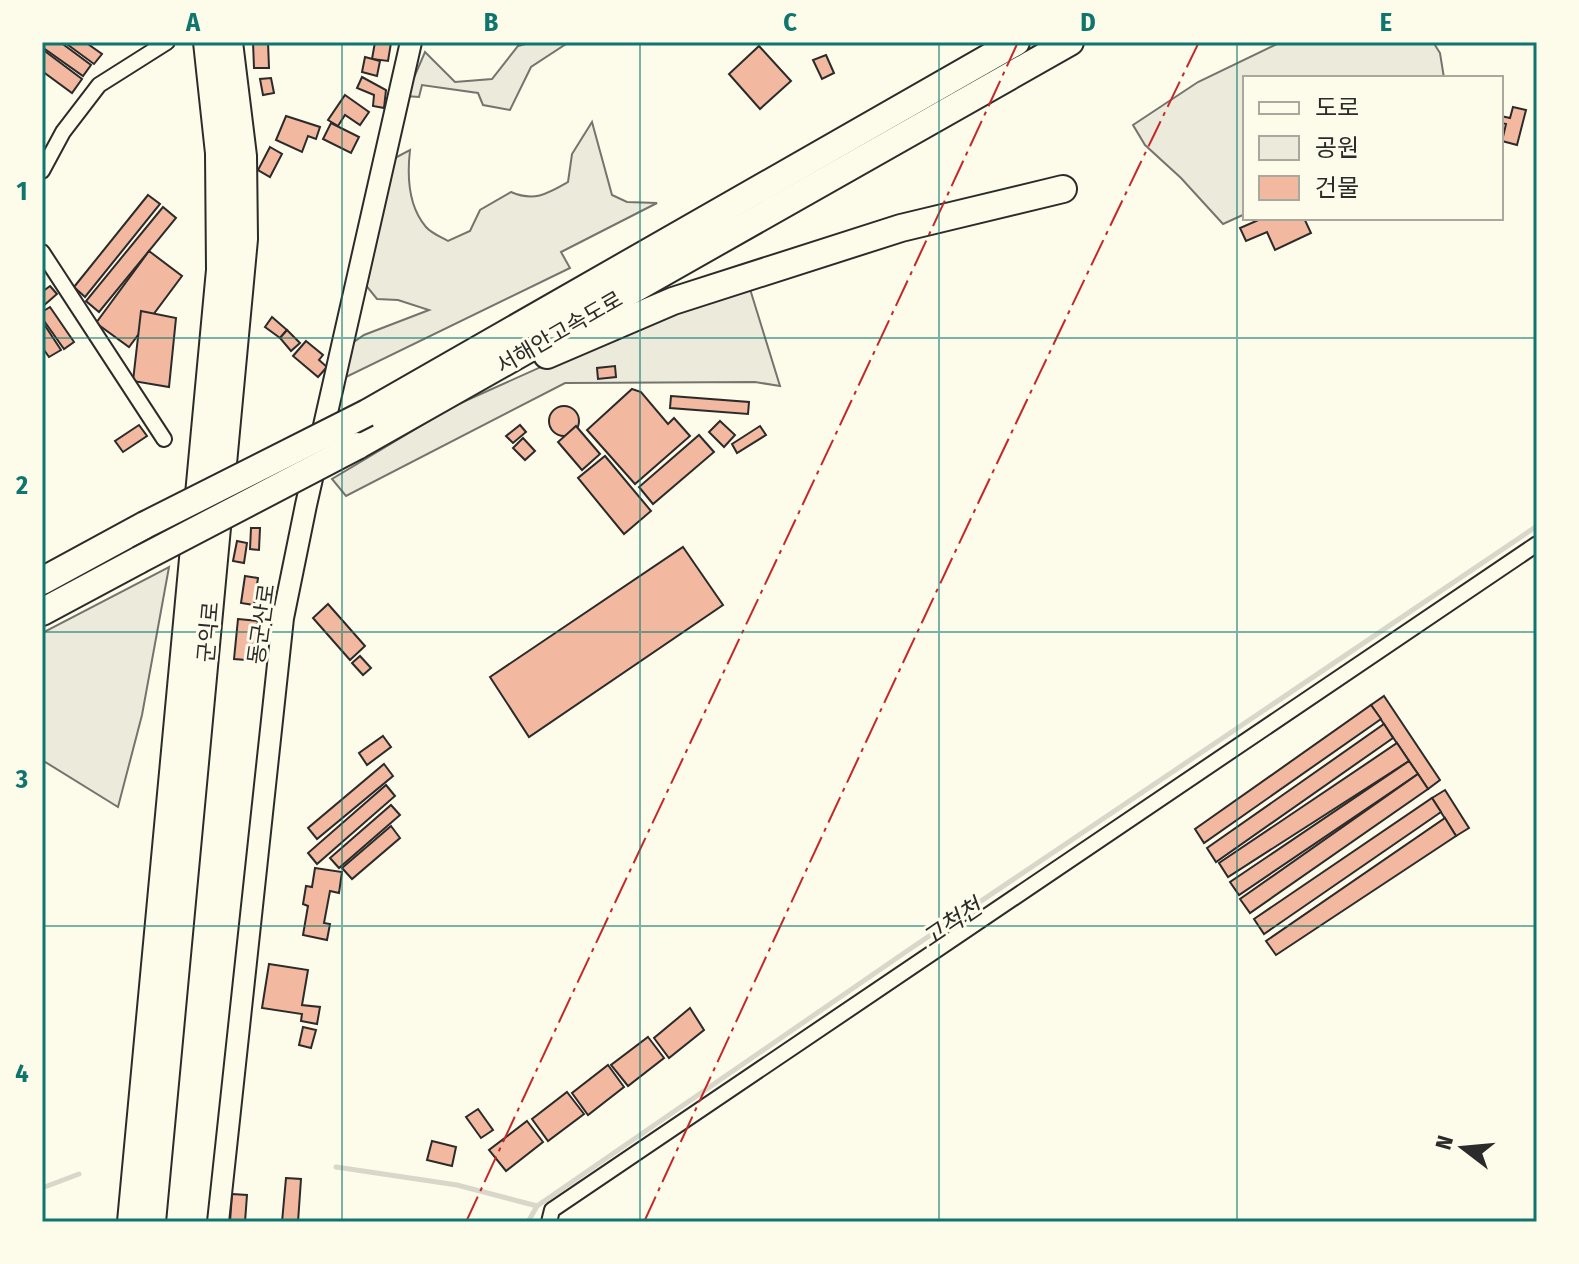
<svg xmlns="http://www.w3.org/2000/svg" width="1579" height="1264" viewBox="0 0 1579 1264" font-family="'Fira Sans Condensed','Noto Sans KR',sans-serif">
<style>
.green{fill:#ecebdb;stroke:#74746e;stroke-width:2}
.parking{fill:#eceadb;stroke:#74746e;stroke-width:2}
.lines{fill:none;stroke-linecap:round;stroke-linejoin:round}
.stream{stroke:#d8d7c9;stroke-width:5}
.building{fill:#f2b8a0;stroke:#2b2b2b;stroke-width:2}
.street-casing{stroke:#2b2b2b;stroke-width:18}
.secondary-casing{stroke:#2b2b2b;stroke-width:24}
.highway-casing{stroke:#2b2b2b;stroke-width:30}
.street{stroke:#fdfbea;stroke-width:14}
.secondary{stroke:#fdfbea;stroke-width:20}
.highway{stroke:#fdfbea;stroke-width:26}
.highway-bridge-casing{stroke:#2b2b2b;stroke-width:30;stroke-linecap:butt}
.highway-bridge{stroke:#fdfbea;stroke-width:26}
.power{stroke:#c62828;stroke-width:2;stroke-dasharray:28 6 4 6;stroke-linecap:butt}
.grid{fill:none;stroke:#0f766e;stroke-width:2;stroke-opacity:0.55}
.labels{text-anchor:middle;stroke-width:6;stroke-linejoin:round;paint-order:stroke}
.street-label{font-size:22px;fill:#2b2b2b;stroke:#fdfbea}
.water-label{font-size:24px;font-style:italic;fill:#2b2b2b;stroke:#fdfbea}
.neatline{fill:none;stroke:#0f766e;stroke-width:3}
.grid-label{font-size:26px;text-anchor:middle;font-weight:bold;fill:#0f766e}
</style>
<rect width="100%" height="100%" fill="#fdfbea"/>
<!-- green -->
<g class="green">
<path d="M533,42H569L531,67L510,110L483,105L478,93L422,85L419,97L406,96L425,52L455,82L492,79L518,46Z"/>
<path d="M592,122L612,195L627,202L657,203L561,252L570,268L342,379L348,346L364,335L429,310L398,300L377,299L364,283L391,160L410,150C407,176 408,206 426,227C431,233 441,237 448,241L470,231L480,210L511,192C534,202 547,194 568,182L572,154Z"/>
<path d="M750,289L780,386L755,382L565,383L346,496L332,479L454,406L650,318Z"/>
<path d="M169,567L142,715L118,807L42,760V633Z"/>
</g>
<!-- parking -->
<path class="parking" d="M1281,42H1433L1440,53L1444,78H1245V214L1223,224L1181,178L1145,145L1133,125L1198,82Z"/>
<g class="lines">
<!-- stream -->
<g class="stream">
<path d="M336,1167L457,1185L537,1206L907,951L1537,526"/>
<path d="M42,1188L79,1174"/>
<path d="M528,1222L537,1206"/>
</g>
</g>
<!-- building -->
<g class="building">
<path d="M42,42H60L91,65L83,76L42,47Z"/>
<path d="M64,42H85L102,54L94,64Z"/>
<path d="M253,42H268L269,68H254Z"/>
<path d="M375,42L391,43L388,61L372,59Z"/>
<path d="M759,46L791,81L760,109L729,74Z"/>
<path d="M42,49L82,79L72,93L42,71Z"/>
<path d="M826,55L834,73L822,79L813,60Z"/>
<path d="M365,57L380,61L377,76L362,72Z"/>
<path d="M362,77L386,90L384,108L373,106L374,95L357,88Z"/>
<path d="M271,78L274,93L263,95L260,79Z"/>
<path d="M345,95L369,112L360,125L345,115L338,126L328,120Z"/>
<path d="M1513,107L1526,110L1517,145L1502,141L1506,124L1501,123V116L1510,118Z"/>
<path d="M286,116L320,127L316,139L308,136L302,152L276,140Z"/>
<path d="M331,123L359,137L351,153L323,139Z"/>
<path d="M270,147L282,154L270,177L258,170Z"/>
<path d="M148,195L160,204L85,297L74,287Z"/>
<path d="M163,207L176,218L99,312L86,301Z"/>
<path d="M1263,218H1275L1276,220L1304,218L1311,233L1275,250L1267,232L1246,241L1240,228Z"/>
<path d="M149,251L182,276L129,347L96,323Z"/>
<path d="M50,286L57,294L42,307V292Z"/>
<path d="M50,307L74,342L64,349L42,318V312Z"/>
<path d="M141,311L176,318L169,387L133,381Z"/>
<path d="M272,317L287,330L280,338L265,327Z"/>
<path d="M42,321L61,350L49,357L42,347Z"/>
<path d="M287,330L300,343L291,351L280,338Z"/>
<path d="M306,341L323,355L319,360L327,367L318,377L293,356Z"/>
<path d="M615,366L616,377L598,379L597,368Z"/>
<path d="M632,389L641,392L668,424L674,418L690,436L635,484L587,430Z"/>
<path d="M671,396L749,402L748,414L670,408Z"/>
<circle cx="564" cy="421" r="15"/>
<path d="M720,421L735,435L724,447L709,432Z"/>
<path d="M139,425L147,436L123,452L115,441Z"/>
<path d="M520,425L526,432L513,443L506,436Z"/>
<path d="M576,426L600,454L582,470L558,442Z"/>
<path d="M760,426L766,435L737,453L732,444Z"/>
<path d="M699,435L714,452L653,504L639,487Z"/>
<path d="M523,438L535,451L525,460L513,448Z"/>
<path d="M605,456L651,511L624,534L578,478Z"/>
<path d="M251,528H260L259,550L250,549Z"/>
<path d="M237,541L247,543L244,563L233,561Z"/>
<path d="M683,547L723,605L529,737L490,677Z"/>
<path d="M245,576L258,578L254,605L241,603Z"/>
<path d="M328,604L365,646L350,660L313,618Z"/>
<path d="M238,619L258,621L254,654L247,653L246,660L234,659Z"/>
<path d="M360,656L371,668L363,675L352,663Z"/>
<path d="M1384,696L1440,780L1428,789L1371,705Z"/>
<path d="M1371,705L1381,719L1204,843L1195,829Z"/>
<path d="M1384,724L1393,738L1216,862L1207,848Z"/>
<path d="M383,736L391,747L367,765L359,753Z"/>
<path d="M1397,743L1409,761L1228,877L1219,863Z"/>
<path d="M1409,761L1418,774L1239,895L1230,882Z"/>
<path d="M384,764L393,776L317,839L308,828Z"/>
<path d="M1418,774L1428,789L1250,913L1240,899Z"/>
<path d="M386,785L395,796L317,864L308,853Z"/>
<path d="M1445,790L1469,828L1456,836L1432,798Z"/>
<path d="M1432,798L1441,812L1264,934L1254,919Z"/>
<path d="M391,805L400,815L339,868L330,858Z"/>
<path d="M1445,818L1456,836L1276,955L1266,941Z"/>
<path d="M391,826L400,838L352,879L342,868Z"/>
<path d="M315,868L342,872L339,893L330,891L324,923L330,924L327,940L303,935L308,906L303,904L306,886L312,887Z"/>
<path d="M269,964L308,970L302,1005L320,1007L317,1024L301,1021L302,1014L262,1008Z"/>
<path d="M690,1008L704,1030L669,1058L654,1038Z"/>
<path d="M303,1027L316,1030L311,1048L299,1045Z"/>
<path d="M648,1037L664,1058L628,1086L611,1065Z"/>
<path d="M608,1065L624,1087L588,1115L572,1093Z"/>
<path d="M567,1092L584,1114L548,1141L532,1119Z"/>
<path d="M478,1109L493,1130L481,1138L466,1117Z"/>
<path d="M527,1121L543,1142L506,1171L489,1150Z"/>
<path d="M432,1141L456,1147L452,1166L427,1160Z"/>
<path d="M286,1178L301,1179L298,1222H282Z"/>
<path d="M232,1194L247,1195L245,1222H230Z"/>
</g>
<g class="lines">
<!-- street casing -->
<g class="street-casing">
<g id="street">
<path d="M42,171L63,132L99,85L167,42"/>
<path d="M42,252L164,439"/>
<path d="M549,1222L552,1210L1537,544"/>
</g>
</g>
<!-- secondary casing -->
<g class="secondary-casing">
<path id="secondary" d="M218,1222L283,618L306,505L411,42"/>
</g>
<!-- highway casing -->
<g class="highway-casing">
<g id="highway">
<path d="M547,355L673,301L901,228L1063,189"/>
<path d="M367,413L1016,42"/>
<path d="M357,446L1070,42"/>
<path d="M42,581L145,525"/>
<path d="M42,612L139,560"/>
<path d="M131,1222L220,270L219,153L207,42"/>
<path d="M152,1222L244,239L243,156L229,42"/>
</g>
</g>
<!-- street -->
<use href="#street" class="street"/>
<!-- secondary -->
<use href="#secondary" class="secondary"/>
<!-- highway -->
<use href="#highway" class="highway"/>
<!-- highway-bridge casing -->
<g class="highway-bridge-casing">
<g id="highway-bridge">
<path d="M145,525L367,413"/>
<path d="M139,560L357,446"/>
</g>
</g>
<!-- highway-bridge -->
<use href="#highway-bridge" class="highway-bridge"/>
<!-- power -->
<g class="power">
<path d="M466,1222C648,828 837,437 1018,42"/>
<path d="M644,1222C825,827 1009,433 1199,42"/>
</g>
</g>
<!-- grid -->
<path class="grid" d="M342,42V1222M640,42V1222M939,42V1222M1237,42V1222M42,338H1537M42,632H1537M42,926H1537"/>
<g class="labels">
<!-- street labels -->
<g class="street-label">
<text transform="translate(559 332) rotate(-30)" y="8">서해안고속도로</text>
<text transform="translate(261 624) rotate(-82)" y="8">동군산로</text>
<text transform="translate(208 632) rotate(-85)" y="8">군익로</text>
</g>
<!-- water labels -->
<g class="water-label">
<text transform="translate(952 923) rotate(-34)" y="8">고척천</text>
</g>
</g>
<!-- border -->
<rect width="1579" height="1264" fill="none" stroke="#fdfbea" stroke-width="88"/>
<!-- legend -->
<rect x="1243" y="76" width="260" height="144" fill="#fdfbea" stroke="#a9a89e" stroke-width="2"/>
<rect x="1259" y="102" width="40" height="12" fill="#fdfbea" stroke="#a9a89e" stroke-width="2"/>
<text x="1315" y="116" font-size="24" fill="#2b2b2b">도로</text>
<rect x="1259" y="136" width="40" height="24" fill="#ecebdb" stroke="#a9a89e" stroke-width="2"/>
<text x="1315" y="156" font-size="24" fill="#2b2b2b">공원</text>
<rect x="1259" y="176" width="40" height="24" fill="#f2b8a0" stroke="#a9a89e" stroke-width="2"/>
<text x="1315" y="196" font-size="24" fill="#2b2b2b">건물</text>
<!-- north arrow -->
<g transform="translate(1463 1148) rotate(286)" stroke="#fdfbea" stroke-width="6" paint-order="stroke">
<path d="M0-6L14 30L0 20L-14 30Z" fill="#2b2b2b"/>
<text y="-12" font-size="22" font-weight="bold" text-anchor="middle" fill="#2b2b2b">N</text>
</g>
<rect x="44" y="44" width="1491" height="1176" class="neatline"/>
<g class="grid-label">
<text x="193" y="31">A</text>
<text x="491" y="31">B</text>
<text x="790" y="31">C</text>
<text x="1088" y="31">D</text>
<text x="1386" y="31">E</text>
<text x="22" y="200">1</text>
<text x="22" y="494">2</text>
<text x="22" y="788">3</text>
<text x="22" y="1082">4</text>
</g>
</svg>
